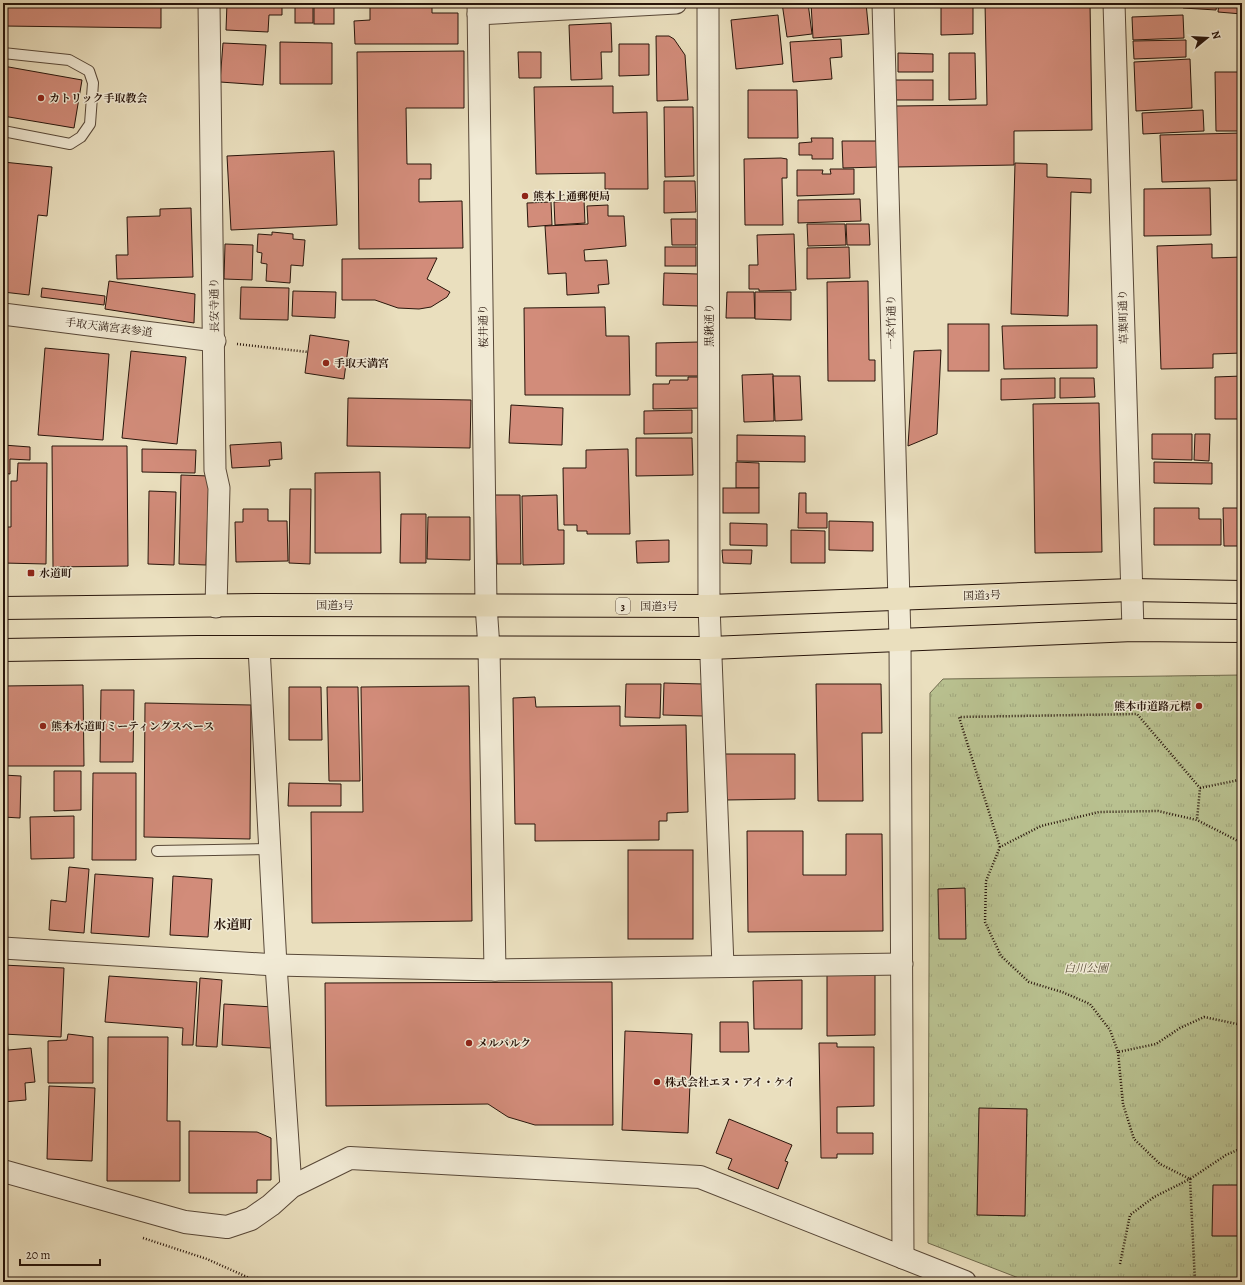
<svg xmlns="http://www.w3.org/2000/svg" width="1245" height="1285" viewBox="0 0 1245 1285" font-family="Alegreya,'Noto Serif JP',serif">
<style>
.park{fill:url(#park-tufts);stroke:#706b4e}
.building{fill:#d28c7a;stroke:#28150b}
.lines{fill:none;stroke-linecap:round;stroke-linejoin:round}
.service-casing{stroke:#584838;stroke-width:12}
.minor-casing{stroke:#584838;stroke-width:23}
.tertiary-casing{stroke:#584838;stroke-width:24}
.trunk-casing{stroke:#28150b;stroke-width:24}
.path{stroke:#28150b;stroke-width:2.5;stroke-dasharray:1 2;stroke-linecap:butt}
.service{stroke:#f1ead5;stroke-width:10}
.minor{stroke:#f1ead5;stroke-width:21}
.tertiary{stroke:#f1ead5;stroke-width:22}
.trunk{stroke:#eadfbe;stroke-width:22}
.poi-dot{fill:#8f2418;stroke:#f1ead5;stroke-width:1.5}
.labels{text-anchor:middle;stroke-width:3;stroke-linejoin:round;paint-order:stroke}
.shield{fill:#f1ead5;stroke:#645548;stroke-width:1}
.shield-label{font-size:10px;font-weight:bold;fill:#28150b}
.poi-label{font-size:11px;font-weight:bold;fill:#28150b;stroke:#f1ead5;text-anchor:start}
.street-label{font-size:11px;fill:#28150b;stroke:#f1ead5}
.park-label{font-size:11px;font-style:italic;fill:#5b513a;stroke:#f1ead5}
.quarter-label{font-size:13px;font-weight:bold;fill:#28150b;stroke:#f1ead5}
</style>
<defs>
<pattern id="park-tufts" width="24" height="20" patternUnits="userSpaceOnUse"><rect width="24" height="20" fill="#b9c190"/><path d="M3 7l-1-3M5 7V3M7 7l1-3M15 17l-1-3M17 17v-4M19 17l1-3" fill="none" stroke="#9fa57b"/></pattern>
</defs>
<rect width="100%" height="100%" fill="#eadfbe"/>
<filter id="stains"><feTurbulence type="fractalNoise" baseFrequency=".005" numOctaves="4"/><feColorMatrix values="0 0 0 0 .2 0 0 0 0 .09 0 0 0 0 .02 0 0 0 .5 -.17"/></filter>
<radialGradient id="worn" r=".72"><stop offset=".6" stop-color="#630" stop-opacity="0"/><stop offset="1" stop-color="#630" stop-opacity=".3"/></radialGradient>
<!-- park -->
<path class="park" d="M1242,675V1282H1029L928,1243L930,693L943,679Z"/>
<!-- building -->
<g class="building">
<path d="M3,3H161V28L3,26Z"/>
<path d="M227,3H282V15H269L268,32L226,30Z"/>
<rect x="295" y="3" width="18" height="20"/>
<rect x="314" y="3" width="20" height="21"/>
<path d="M782,3H808L812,34L787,37Z"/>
<path d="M811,3H866L869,34L813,38Z"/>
<path d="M941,3H973V34L941,35Z"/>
<path d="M985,3H1090L1092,130L1014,131V165L897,167L896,106L987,105Z"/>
<path d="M1184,3H1217L1216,10L1183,8Z"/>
<path d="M1219,3H1242V14L1218,12Z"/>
<path d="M370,6H432V13H458V44H355L354,21L370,20Z"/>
<path d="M778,15L783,64L736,69L731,20Z"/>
<path d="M1183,15L1184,38L1133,40L1132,17Z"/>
<path d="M1241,18H1242V49H1239Z"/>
<path d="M611,23L612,52H601L602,79L571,80L569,25Z"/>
<path d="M656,36H669L674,39L685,55L688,100L657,101Z"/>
<path d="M841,39L842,57L830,58L832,79L793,82L790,42Z"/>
<path d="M1186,40V57L1134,59L1133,41Z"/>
<path d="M280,42L332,43V84H280Z"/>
<path d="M223,43L266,45L263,85L220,82Z"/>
<path d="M619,44H649V75L619,76Z"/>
<path d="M464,51V108H406L407,164H431V179H419V202L462,201L463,248L359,249L357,52Z"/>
<path d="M518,52H541V78H519Z"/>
<path d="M898,53L933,54V72H898Z"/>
<path d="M949,53H975L976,99L949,100Z"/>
<path d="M1190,59L1192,108L1136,111L1134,62Z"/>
<path d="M3,66L82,80L74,128L3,116Z"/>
<path d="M1215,72H1242V131H1216Z"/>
<rect x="894" y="80" width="39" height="20"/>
<path d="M613,86V113L647,112L648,189H605V173L536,174L534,87Z"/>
<path d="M748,90H797L798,138H748Z"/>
<path d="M664,107H693L694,176L665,177Z"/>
<path d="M1203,110L1204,131L1143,134L1142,113Z"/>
<path d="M1242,133V180L1162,182L1160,135Z"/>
<path d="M811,138H833V159H812V155H799V143L812,142Z"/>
<path d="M842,141H878L879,167L843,168Z"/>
<path d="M334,151L337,225L231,230L227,156Z"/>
<path d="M781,158L787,159V178H782L783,225H745L744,159Z"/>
<path d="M3,162L52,167L47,216L38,215L29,295L3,292Z"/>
<path d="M1015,163L1047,164V177L1091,179V193L1071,192L1068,316L1011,314Z"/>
<path d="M830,169H854V194L797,196V170H823L822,174H831Z"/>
<path d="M664,181H695L696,212L664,213Z"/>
<path d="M1210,188L1211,235L1144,236V189Z"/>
<path d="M860,199L861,221L798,223V200Z"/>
<path d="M584,200L585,223L555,225L554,202Z"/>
<path d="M551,202L552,225L528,227L527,203Z"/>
<path d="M608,205V216H624L626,246L584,250L585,261L607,260L609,284L598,285L599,293L567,295L566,273L548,274L545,226L588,224L587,206Z"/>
<path d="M191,208L193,277L117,279L116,255H128L127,217L160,216V209Z"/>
<path d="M671,219H696V245H672Z"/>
<path d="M807,224H845L846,245L808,246Z"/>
<path d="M846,224H869L870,245H847Z"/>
<path d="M272,232L293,234V239L305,240L303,266L291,265L290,283L266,281L267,264L261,263L262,253L257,252L258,234L272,235Z"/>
<path d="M794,234L796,290L759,291V289H749V265H758L757,235Z"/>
<path d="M225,244L253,245L252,280L224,279Z"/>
<path d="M1212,244V258L1242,257V353L1213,354V368L1161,369L1157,246Z"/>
<rect x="665" y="247" width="31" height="19"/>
<path d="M849,247L850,278L807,279V248Z"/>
<path d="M437,258L427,279L450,292L447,297L431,307L419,309L398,308L375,300H342V259Z"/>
<path d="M664,273L698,274V306L663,305Z"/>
<path d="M109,281L195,294L194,323L105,309Z"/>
<path d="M868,281L869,360H875V381H828L827,282Z"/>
<path d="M241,287L289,288L288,320L240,319Z"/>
<path d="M42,288L105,296L104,305L41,297Z"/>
<path d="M293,291L336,292L335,318L292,316Z"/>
<path d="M727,292H754L755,318H726Z"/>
<path d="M755,292H791V320L755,319Z"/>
<path d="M605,307L606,336H629L630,395H525L524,308Z"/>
<rect x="948" y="324" width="41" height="47"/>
<path d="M1097,325V368L1004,369L1002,326Z"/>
<path d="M310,335L349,341L344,379L305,373Z"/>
<path d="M699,342L700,376H656V343Z"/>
<path d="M45,348L109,354L103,440L38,435Z"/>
<path d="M941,350L937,434L908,446L914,351Z"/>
<path d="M131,351L186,357L177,444L122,438Z"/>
<path d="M773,374L774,421L744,422L742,375Z"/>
<path d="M773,376H800L802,420L775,421Z"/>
<path d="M1242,376V419H1215V377Z"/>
<path d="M688,377H702V408L653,409V384H669L670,380H688Z"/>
<path d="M1055,378V398L1001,400V379Z"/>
<path d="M1060,378H1094L1095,397L1060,398Z"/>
<path d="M348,398L471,400L470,448L347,446Z"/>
<path d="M1099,403L1102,552L1035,553L1033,404Z"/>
<path d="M511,405L563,408L562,445L509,443Z"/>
<path d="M692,410V433L644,434V411Z"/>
<path d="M1152,434H1192V460L1152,459Z"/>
<path d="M1195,434H1210L1209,461L1194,460Z"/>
<path d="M737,435L805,436V462L737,461Z"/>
<path d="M636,438H692L693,475L636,476Z"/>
<path d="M281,442L282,459L269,460L270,466L232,468L230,445Z"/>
<path d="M3,445L30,447V460L10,459V474L3,473Z"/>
<path d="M52,446H127L128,566L53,567Z"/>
<path d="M142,449L196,450L195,473L142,472Z"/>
<path d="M628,449L630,534H587V531H577V525H564L563,468H586V450Z"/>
<path d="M736,462L759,463V488H736Z"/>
<path d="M1154,462L1212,463V484L1154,483Z"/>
<path d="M18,463H47L46,564L3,563L4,527H11V481H17Z"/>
<path d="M380,472L381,553H315V473Z"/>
<path d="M181,475L209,476L206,565L179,564Z"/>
<rect x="723" y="488" width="36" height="25"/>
<path d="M290,489H311L310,564L289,563Z"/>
<path d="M149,491L176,492L174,565L148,564Z"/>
<path d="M799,493H806V513H827V528H798Z"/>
<path d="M495,495H520L521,564H497Z"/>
<path d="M557,495L558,530H564V564L523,565L522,496Z"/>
<path d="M1154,508H1199V519H1221V545H1154Z"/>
<path d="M1223,508H1240L1241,546H1224Z"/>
<path d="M243,509H268V521H287L288,561L236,562L235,522H243Z"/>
<path d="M401,514H426V563H400Z"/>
<path d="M428,517H470V560L427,559Z"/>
<path d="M829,521L873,522V551L829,550Z"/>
<path d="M730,523L767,524V546L730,545Z"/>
<path d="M791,530L825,531V563H791Z"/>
<path d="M669,540V562L637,563L636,541Z"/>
<path d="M722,550H752L751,564L723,563Z"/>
<path d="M664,683L703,684V716L663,715Z"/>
<path d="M626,684H661L660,718L625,717Z"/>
<path d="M816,684H881L882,733H862L863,801H818Z"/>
<path d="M83,685L84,766H3V686Z"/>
<path d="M469,686L472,921L312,923L311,812H363L361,687Z"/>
<path d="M289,687H321L322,740H289Z"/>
<path d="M327,687H358L360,781H329Z"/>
<path d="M101,690H134L133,762H100Z"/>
<path d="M535,697L536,707L620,706V726L686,725L688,812L667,813V821H659V840L535,841V824H515L513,698Z"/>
<path d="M145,703L251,705L250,839L144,837Z"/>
<path d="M724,754H795V799L725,800Z"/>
<path d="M54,771H81V810L54,811Z"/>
<path d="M93,773H136V860H92Z"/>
<path d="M3,775L21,776L20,818L3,817Z"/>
<path d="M289,783L341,784V806H288Z"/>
<path d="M74,816V858L31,859L30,817Z"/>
<path d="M747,831H803V875H846V834H882L883,931L748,932Z"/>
<rect x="628" y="850" width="65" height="89"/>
<path d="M69,867L89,869L84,933L49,930L51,900L66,902Z"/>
<path d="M95,874L153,878L149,937L91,933Z"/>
<path d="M173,876L212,879L208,937L170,935Z"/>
<path d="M965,888L966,939H939L938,889Z"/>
<path d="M3,965L64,968L61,1037L3,1034Z"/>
<path d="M827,969H875V1035L827,1036Z"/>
<path d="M109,976L197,982L193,1045H182L183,1028L105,1022Z"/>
<path d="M200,978L222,980L217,1047L196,1046Z"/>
<path d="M802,980V1029H754L753,981Z"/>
<path d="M612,982L613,1125H535L508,1117L488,1104L326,1106L325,983Z"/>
<path d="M224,1004L273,1007L271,1048L222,1045Z"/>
<path d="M720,1022H748L749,1052H720Z"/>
<path d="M625,1031L692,1034L688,1133L622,1130Z"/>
<path d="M68,1034L93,1037V1083H48V1041L67,1040Z"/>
<path d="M108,1037H168L167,1121H180V1181H107Z"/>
<path d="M3,1040H7L8,1050L31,1048L35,1082L25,1083L26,1100L3,1102Z"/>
<path d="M819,1043H837V1047H874V1106L837,1107V1133H873V1154H837V1158H821Z"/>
<path d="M49,1086L95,1088L92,1161L47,1159Z"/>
<path d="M979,1108L1027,1109L1025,1216L977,1215Z"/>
<path d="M729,1119L792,1145L785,1161L788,1162L778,1189L728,1169L732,1159L716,1153Z"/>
<path d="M189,1131L257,1132L271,1138V1180H257V1193H189Z"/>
<path d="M1213,1185H1242V1282H1238V1236H1212Z"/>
</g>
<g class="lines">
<!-- service casing -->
<g class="service-casing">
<g id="service">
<path d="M3,53L69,60L89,71L93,83L90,124L81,137L70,144L3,131"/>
<path d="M157,851L270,849"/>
</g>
</g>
<!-- minor casing -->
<g class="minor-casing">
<g id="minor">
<path d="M209,3L215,470L219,488L216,607"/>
<path d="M478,3L486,605L489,648L495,970"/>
<path d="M708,3L709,606L723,966"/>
<path d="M883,3L900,640L903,1258"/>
<path d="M1114,3L1133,630"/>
<path d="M478,14L676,3"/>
<path d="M3,314L215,341"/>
<path d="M259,647L276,965L291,1187"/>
<path d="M3,948L276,965L495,970L902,964"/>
</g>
</g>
<!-- tertiary casing -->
<g class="tertiary-casing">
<path id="tertiary" d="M3,1171L185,1222L227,1227L251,1219L271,1205L291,1187L350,1158L700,1177L965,1282"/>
</g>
<!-- trunk casing -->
<g class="trunk-casing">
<g id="trunk">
<path d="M3,608L259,605L709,606L1131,590L1242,592"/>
<path d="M3,650L197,647L710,648L1133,630L1242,631"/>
</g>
</g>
<!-- path -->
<g class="path">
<path d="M237,344L308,352"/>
<path d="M1200,788L1239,780L1242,782"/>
<path d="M1242,843L1197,820L1158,811L1099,812L1041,826L1000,847L986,881L985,922L1001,956L1029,982L1062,992L1090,1004L1110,1030L1118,1052L1156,1044L1180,1028L1204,1017L1242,1025"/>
<path d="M1000,847L959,717L1137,714L1200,788L1197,820"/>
<path d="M1118,1052L1123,1104L1134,1139L1160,1164L1190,1179L1226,1155L1242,1148"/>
<path d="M143,1238L207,1259L258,1282"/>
<path d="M1120,1264L1130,1215L1154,1197L1190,1179L1195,1282"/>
</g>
<!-- service -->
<use href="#service" class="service"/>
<!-- minor -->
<use href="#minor" class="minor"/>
<!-- tertiary -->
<use href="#tertiary" class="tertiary"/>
<!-- trunk -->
<use href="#trunk" class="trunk"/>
</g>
<!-- markers -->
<g class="poi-dot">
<circle cx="41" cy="98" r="4"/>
<circle cx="525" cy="196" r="4"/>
<circle cx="326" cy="363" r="4"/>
<rect x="27" y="569" width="8" height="8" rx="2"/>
<circle cx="1199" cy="706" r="4"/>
<circle cx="43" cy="726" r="4"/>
<circle cx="469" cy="1043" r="4"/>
<circle cx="657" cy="1082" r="4"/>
</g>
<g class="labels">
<!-- shield labels -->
<rect class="shield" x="616" y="598" width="14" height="16" rx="3"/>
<g class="shield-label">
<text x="623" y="610">3</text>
</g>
<!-- poi labels -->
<g class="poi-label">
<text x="49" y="102">カトリック手取教会</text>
<text x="533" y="200">熊本上通郵便局</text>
<text x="334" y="367">手取天満宮</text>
<text x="39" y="577">水道町</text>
<text x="1191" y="710" text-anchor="end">熊本市道路元標</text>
<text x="51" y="730">熊本水道町ミーティングスペース</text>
<text x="477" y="1047">メルパルク</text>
<text x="665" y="1086">株式会社エヌ・アイ・ケイ</text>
</g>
<!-- street labels -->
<g class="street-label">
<text transform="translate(214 305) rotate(-91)" y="4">長安寺通り</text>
<text transform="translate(1123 317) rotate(-92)" y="4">草葉町通り</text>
<text transform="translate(891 322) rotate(-91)" y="4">一本竹通り</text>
<text transform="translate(709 325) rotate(-90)" y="4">黒鍬通り</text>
<text transform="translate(483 326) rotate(-91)" y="4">桜井通り</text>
<text transform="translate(109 327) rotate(7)" y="4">手取天満宮表参道</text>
<text transform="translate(982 595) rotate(-2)" y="4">国道3号</text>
<text x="335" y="609">国道3号</text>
<text x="659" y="610">国道3号</text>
</g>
<!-- park labels -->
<g class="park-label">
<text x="1086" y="972">白川公園</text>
</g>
<!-- quarter labels -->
<g class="quarter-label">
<text x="233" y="929">水道町</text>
</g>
</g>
<!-- margin -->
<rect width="1245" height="1285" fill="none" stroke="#eadfbe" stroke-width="16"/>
<rect x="4" y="4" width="1237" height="1277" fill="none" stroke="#28150b" stroke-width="2"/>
<rect x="8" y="8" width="1229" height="1269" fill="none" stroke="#28150b"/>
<!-- north arrow -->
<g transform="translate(1207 38) rotate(72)" stroke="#f1ead5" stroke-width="3" paint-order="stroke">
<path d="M0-3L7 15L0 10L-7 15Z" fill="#28150b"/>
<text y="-6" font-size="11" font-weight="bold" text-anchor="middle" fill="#28150b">N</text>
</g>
<!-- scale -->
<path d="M20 1259v6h80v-6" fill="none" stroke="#28150b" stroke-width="2"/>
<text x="26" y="1259" font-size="12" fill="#28150b" stroke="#f1ead5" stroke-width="3" paint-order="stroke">20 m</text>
<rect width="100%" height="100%" filter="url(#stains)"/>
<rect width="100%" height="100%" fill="url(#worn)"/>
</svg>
